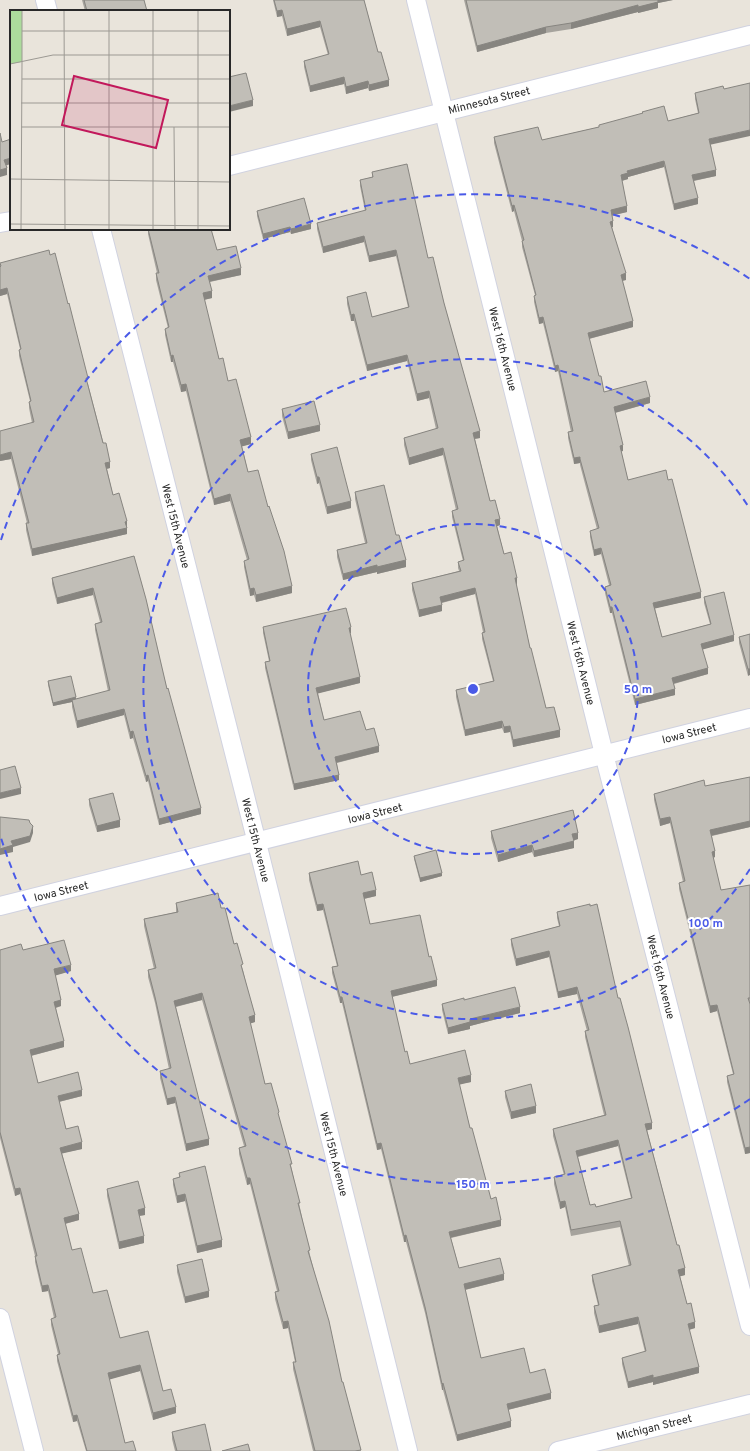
<svg xmlns="http://www.w3.org/2000/svg" width="750" height="1451" viewBox="0 0 750 1451" font-family="Overpass,sans-serif">
<style>
.lines{fill:none;stroke-linecap:round;stroke-linejoin:round}
.minor-casing{stroke:#d0d2e0;stroke-width:20}
.minor{stroke:#fff;stroke-width:18}
.wall{fill:#a6a39d;fill-rule:evenodd}
.shaded-wall{fill:#878580}
.building{fill:#c1beb7;stroke:#878580;fill-rule:evenodd}
.ring{fill:none;stroke:#4a5ae7;stroke-width:2;stroke-dasharray:7 5}
.labels{text-anchor:middle;stroke-width:4;stroke-linejoin:round;paint-order:stroke}
.street-label{font-size:11px;fill:#282828;stroke:#fff}
.inset-road{fill:none;stroke:#9c9993;stroke-width:1}
.view{fill:#c2185b;fill-opacity:0.15;stroke:#c2185b;stroke-width:2}
.inset-edge{fill:none;stroke:#282828;stroke-width:2}
.centre{fill:#4a5ae7;stroke:#fff;stroke-width:2}
.ring-label{font-size:12px;text-anchor:middle;font-weight:bold;fill:#4a5ae7;stroke:#fff;stroke-width:4;stroke-linejoin:round;paint-order:stroke}
</style>
<rect width="100%" height="100%" fill="#e9e4db"/>
<g class="lines">
<!-- minor casing -->
<g class="minor-casing">
<g id="minor">
<path d="M45,0L48,11"/>
<path d="M416,0L604,754L750,1326"/>
<path d="M229,166L750,35"/>
<path d="M0,223L11,221"/>
<path d="M101,229L257,843L408,1451"/>
<path d="M0,906L750,718"/>
<path d="M0,1318L34,1451"/>
<path d="M558,1451L750,1404"/>
</g>
</g>
<!-- minor -->
<use href="#minor" class="minor"/>
</g>
<!-- wall -->
<g class="wall">
<path d="M82,0H144L147,11H85Z"/>
<path d="M273,0H364L378,52L389,86L369,91L368,88L346,94L344,84L310,92L304,67V61L328,55L320,27L287,36L282,16L277,17Z"/>
<path d="M464,0H673L658,3V8L638,13V12L571,29L546,33L477,52Z"/>
<path d="M695,93L711,145L716,176L694,181L698,204L674,210L664,167L628,177V179L622,181L627,212L612,215L613,227H612L626,280L622,281L633,327L589,339L599,376L604,392L650,403L615,413L623,451H621L628,480L701,598L655,608L662,637L710,624L704,603V597L734,641L702,649L708,674L674,684L675,695L635,705L612,613H610L605,593V587L609,585L601,554L594,556L590,537V531L597,529L580,465V463L574,464L568,438V432H571L558,371L555,372L543,323L539,324L534,302V296L535,295L522,247V241L514,211L512,212L494,143V137L542,140L599,127V125L668,121L698,113L695,99Z"/>
<path d="M372,172L428,258L444,303L480,438L475,439L490,501L500,525L497,526L504,554L517,584H516L530,648L546,708L560,737L513,747L510,732L504,733L502,728L465,736L456,697V690L493,681L482,639V633L483,632L475,594L442,603V611L419,617L412,590V583L459,571L458,568V562L463,561L452,517V511L456,510L443,455L409,465L404,445V438L436,429L429,398L417,401L407,361L367,371L354,321H351L347,304V297L372,317L408,307L396,256L369,262L364,242L323,253L317,229V223L365,211L360,186V180L372,177Z"/>
<path d="M257,211L311,229L291,234L290,232L263,239L257,216Z"/>
<path d="M148,229H211L217,250L241,275L210,282L212,298L204,300L219,359L228,381L251,444L242,446L248,472L292,593L256,602L254,595L250,596L244,567V561L247,560L230,501L214,505L186,391L181,392L173,362H171L165,335V329L168,328L156,280V273H157L148,234Z"/>
<path d="M0,263L88,384L110,468L107,469L113,495L127,521V534L32,556L26,530V523H27L11,459L0,461L32,423L29,408V402L30,401L19,356V350L20,349L7,294L0,296Z"/>
<path d="M282,409L320,431L288,439L282,416Z"/>
<path d="M311,454L351,508L327,514L319,483L317,484L311,460Z"/>
<path d="M355,492L396,535L406,567L377,574V572L343,580L337,557V550L365,543L355,499Z"/>
<path d="M134,556L167,689L201,814L159,825L148,781L146,782L133,738L130,739L124,715L77,728L72,707V702L53,706L48,685V681L76,699L108,691L95,630V624L100,622L93,595L57,604L52,584V578Z"/>
<path d="M263,627L351,633H350L360,683L318,693L324,720L366,730L379,752L337,763L339,780L294,790L265,668V662L269,661L263,633Z"/>
<path d="M750,634L748,676L739,643V637Z"/>
<path d="M750,777V827L712,836L715,857L713,858L721,890L750,885V1153L745,1154L727,1082V1076L733,1074L717,1011L710,1013L679,889V883L683,882L670,823L660,826L654,800V794L705,786Z"/>
<path d="M89,799L120,827L97,832L89,805Z"/>
<path d="M491,831L578,839L574,840V848L534,857L532,852L498,862L491,838Z"/>
<path d="M414,856L442,876L420,882L414,859Z"/>
<path d="M309,873L361,875L376,896L364,899L370,924L429,957L437,986L392,997L405,1052L410,1064L471,1082L459,1084L470,1128L491,1199L501,1226L451,1238L459,1268L504,1280L465,1290L481,1358L530,1373L551,1399L508,1410L511,1427L457,1441L443,1390H442L425,1313L406,1242H404L381,1149L377,1150L342,1003H340L332,973V967L337,966L323,910L317,911L309,880Z"/>
<path d="M176,903L221,908L234,944L243,970L255,1022L250,1023L265,1084L279,1118L292,1170L310,1255L342,1382L361,1451H313L293,1369V1362H295L288,1328L283,1329L275,1299V1292L277,1291L250,1184L247,1185L239,1154V1148L244,1146L202,1000L176,1007L209,1145L186,1151L175,1103L167,1105L160,1078V1071L169,1069L155,1003L148,977V970L154,969L144,926V919L176,912Z"/>
<path d="M557,912L618,998L652,1129L647,1130L685,1275L680,1276L687,1304L695,1328L689,1330L699,1373L653,1385V1382L628,1388L622,1364V1358L645,1352L638,1324L599,1333L594,1313V1306L598,1305L592,1281V1275L629,1266L620,1227L571,1236L565,1207L560,1209L554,1184V1177L564,1175L553,1136V1129L604,1115L585,1037V1031H587L577,994L558,998L549,957L516,966L511,945V939L559,926L557,918ZM618,1146L631,1198L596,1207L590,1205L578,1157Z"/>
<path d="M0,950H23L71,971L55,975L61,1006L56,1008L64,1047L31,1056L38,1083L82,1096L59,1102L66,1129L82,1149L62,1153L79,1220L65,1224L72,1250L93,1293L120,1338L163,1391L176,1413L153,1420L140,1371L109,1379L125,1443L136,1451H86L77,1421L73,1422L57,1361V1355L58,1354L51,1325V1319L54,1318L48,1291L42,1292L35,1262V1256L20,1194L15,1196L0,1138Z"/>
<path d="M464,1000L520,1013L470,1026V1029L448,1034L442,1010V1004Z"/>
<path d="M505,1091L536,1113L511,1119L505,1097Z"/>
<path d="M179,1173L222,1247L197,1253L185,1201L177,1203L173,1185V1179L179,1177Z"/>
<path d="M107,1189L145,1215L139,1216L144,1243L119,1249L107,1196Z"/>
<path d="M177,1265L209,1297L185,1303L177,1272Z"/>
<path d="M172,1432L211,1451H175L172,1439Z"/>
</g>
<!-- shaded-wall -->
<g class="shaded-wall">
<path d="M657,0H673L658,3V8L638,13V7Z"/>
<path d="M638,5V12L571,29V23Z"/>
<path d="M282,10V16L277,17V11Z"/>
<path d="M320,21V27L287,36V29Z"/>
<path d="M546,27V33L477,52V46Z"/>
<path d="M344,77V84L310,92V86Z"/>
<path d="M389,80V86L369,91V85Z"/>
<path d="M368,81V88L346,94V87Z"/>
<path d="M253,100V106L229,112V106Z"/>
<path d="M750,130V136L709,145V139Z"/>
<path d="M11,158V164L4,166V160Z"/>
<path d="M664,161V167L628,177V179L621,181V175L627,171Z"/>
<path d="M7,168V175L0,177V170Z"/>
<path d="M716,170V176L692,181V175Z"/>
<path d="M698,198V204L674,210V204Z"/>
<path d="M514,205V211L512,212V206Z"/>
<path d="M627,206V212L611,216V210Z"/>
<path d="M613,221V227L610,228V222Z"/>
<path d="M311,224V229L291,234V229Z"/>
<path d="M290,227V232L263,239V234Z"/>
<path d="M364,236V242L323,253V247Z"/>
<path d="M396,250V256L369,262V256Z"/>
<path d="M241,268V275L208,282V276Z"/>
<path d="M626,273V280L621,281V275Z"/>
<path d="M7,288V294L0,296V290Z"/>
<path d="M212,291V298L203,300V293Z"/>
<path d="M354,314V321H351V315Z"/>
<path d="M543,317V323L539,324V318Z"/>
<path d="M633,321V327L588,339V333Z"/>
<path d="M173,355V362H171V356Z"/>
<path d="M407,355V361L367,371V365Z"/>
<path d="M558,365V371L555,372V366Z"/>
<path d="M186,384V391L181,392V385Z"/>
<path d="M429,391V398L417,401V394Z"/>
<path d="M650,397V403L614,413V407Z"/>
<path d="M320,425V431L288,439V432Z"/>
<path d="M480,431V438L473,439V433Z"/>
<path d="M251,437V444L240,447V440Z"/>
<path d="M623,445V451L620,452V446Z"/>
<path d="M443,448V455L409,465V458Z"/>
<path d="M11,452V459L0,461V455Z"/>
<path d="M580,457V463L574,464V458Z"/>
<path d="M110,462V468L105,469V463Z"/>
<path d="M317,477H319V483L317,484Z"/>
<path d="M230,494V501L214,505V499Z"/>
<path d="M351,501V508L327,514V507Z"/>
<path d="M500,519V525L495,527V520Z"/>
<path d="M127,521V534L32,556V549Z"/>
<path d="M601,548V554L594,556V550Z"/>
<path d="M406,560V567L377,574V567Z"/>
<path d="M377,565V572L343,580V574Z"/>
<path d="M515,578H517V584L515,585Z"/>
<path d="M292,586V593L256,602V595Z"/>
<path d="M93,588V595L57,604V598Z"/>
<path d="M254,588V595L250,596V589Z"/>
<path d="M475,588V594L440,603V597Z"/>
<path d="M701,592V598L653,609V603Z"/>
<path d="M442,605V611L419,617V610Z"/>
<rect x="610" y="607" width="2" height="6"/>
<path d="M351,627V633L349,634V628Z"/>
<path d="M734,635V641L701,650V644Z"/>
<path d="M708,668V674L672,684V678Z"/>
<path d="M748,669H750V675L748,676Z"/>
<path d="M360,677V683L316,694V688Z"/>
<path d="M675,689V695L635,705V699Z"/>
<path d="M76,697V701L72,700V702L53,706V703Z"/>
<path d="M124,709V715L77,728V721Z"/>
<path d="M502,721V728L465,736V730Z"/>
<path d="M510,726V732L504,733V727Z"/>
<path d="M560,730V737L513,747V740Z"/>
<path d="M133,731V738L130,739V732Z"/>
<path d="M379,746V752L335,763V757Z"/>
<path d="M148,775V781L146,782V776Z"/>
<path d="M339,775V780L294,790V784Z"/>
<path d="M21,788V794L0,799V793Z"/>
<path d="M201,808V814L159,825V819Z"/>
<path d="M670,817V823L660,826V819Z"/>
<path d="M120,820V827L97,832V826Z"/>
<path d="M750,821V827L710,836V830Z"/>
<path d="M33,826V833L30,842L13,847V852L0,855V849Z"/>
<path d="M578,833V839L572,841V834Z"/>
<path d="M574,841V848L534,857V851Z"/>
<path d="M532,845V852L498,862V855Z"/>
<path d="M715,851V857L712,858V852Z"/>
<path d="M442,873V876L420,882V878Z"/>
<path d="M376,890V896L363,899V893Z"/>
<path d="M323,904V910L317,911V905Z"/>
<path d="M549,951V957L516,966V959Z"/>
<path d="M71,965V971L54,976V969Z"/>
<path d="M437,980V986L391,997V991Z"/>
<path d="M577,987V994L558,998V992Z"/>
<path d="M202,993V1000L174,1007V1001Z"/>
<rect x="340" y="997" width="2" height="6"/>
<path d="M61,1000V1006L54,1008V1002Z"/>
<path d="M717,1005V1011L710,1013V1006Z"/>
<path d="M520,1007V1013L470,1026V1029L448,1034V1028L470,1019Z"/>
<path d="M255,1015V1022L249,1024V1017Z"/>
<path d="M64,1041V1047L30,1056V1050Z"/>
<path d="M471,1075V1082L458,1085V1078Z"/>
<path d="M82,1090V1096L58,1102V1096Z"/>
<path d="M175,1097V1103L167,1105V1099Z"/>
<path d="M536,1106V1113L511,1119V1112Z"/>
<path d="M652,1123V1129L645,1131V1124Z"/>
<path d="M209,1139V1145L186,1151V1144Z"/>
<path d="M618,1140V1146L576,1157V1151Z"/>
<path d="M82,1142V1149L60,1154V1148Z"/>
<path d="M381,1143V1149L377,1150V1144Z"/>
<path d="M750,1147V1153L745,1154V1148Z"/>
<path d="M247,1178H250V1184L247,1185Z"/>
<path d="M20,1188V1194L15,1196V1189Z"/>
<path d="M185,1194V1201L177,1203V1196Z"/>
<path d="M565,1201V1207L560,1209V1202Z"/>
<path d="M145,1208V1215L138,1216V1210Z"/>
<path d="M79,1214V1220L64,1224V1218Z"/>
<path d="M501,1220V1226L449,1238V1232Z"/>
<path d="M406,1235V1242H404V1236Z"/>
<path d="M144,1236V1243L119,1249V1242Z"/>
<path d="M222,1240V1247L197,1253V1246Z"/>
<path d="M685,1268V1275L678,1277V1270Z"/>
<path d="M504,1274V1280L464,1290V1284Z"/>
<path d="M48,1285V1291L42,1292V1286Z"/>
<path d="M209,1291V1297L185,1303V1297Z"/>
<path d="M638,1317V1324L599,1333V1326Z"/>
<path d="M288,1321V1328L283,1329V1322Z"/>
<path d="M695,1322V1328L688,1330V1324Z"/>
<path d="M140,1365V1371L108,1380V1373Z"/>
<path d="M699,1367V1373L653,1385V1378Z"/>
<path d="M653,1375V1382L628,1388V1382Z"/>
<path d="M443,1383V1390H442V1384Z"/>
<path d="M551,1393V1399L507,1410V1404Z"/>
<path d="M176,1407V1413L153,1420V1413Z"/>
<path d="M77,1415V1421L73,1422V1416Z"/>
<path d="M511,1421V1427L457,1441V1435Z"/>
</g>
<!-- building -->
<g class="building">
<path d="M84,0H144L147,11H87Z"/>
<path d="M274,0H364L378,52H381L389,80L369,85L368,81L346,87L344,77L310,86L304,61L329,54L320,21L287,29L282,10L277,11Z"/>
<path d="M466,0H658V2L638,7V5L571,23L546,27L477,46Z"/>
<path d="M246,73L253,100L229,106V77Z"/>
<path d="M750,83V130L709,139L716,170L692,175L698,198L674,204L664,161L627,171L628,173L621,175L627,206L611,210L613,221L610,222L626,273L621,275L633,321L588,333L599,376H601L604,392L646,381L650,397L614,407L623,445L620,446L628,480L666,470L668,480L672,479L701,592L653,603L662,637L711,624L704,597L724,592L734,635L701,644L708,668L672,678L675,689L635,699L612,607H610L605,587L611,585L601,548L594,550L590,531L599,528L580,459V457L574,458L568,432L573,431L558,365L555,366L543,317L539,318L534,296L536,295L522,241L524,240L514,205L512,206L494,137L538,127L542,140L599,127V125L643,113L642,112L664,106L668,121L699,113L695,93L723,86L724,89Z"/>
<path d="M0,133L2,142L11,139V158L4,160L7,168L0,170Z"/>
<path d="M407,164L428,258L433,257L444,303L480,431L473,433L490,501L495,500L500,519L495,520L504,554L511,552L517,578H515L530,648H531L546,708L554,707L560,730L513,740L510,726L504,727L502,721L465,730L456,690L494,681L482,633L485,632L475,588L440,597L442,605L419,610L412,583L461,571L458,562L464,560L452,511L458,509L443,448L409,458L404,438L438,428L429,391L417,394L407,355L367,365L354,314L351,315L347,297L366,292L372,317L409,307L396,250L369,256L364,236L323,247L317,223L366,210L360,180L373,177L372,172Z"/>
<path d="M304,198L311,224L291,229L290,227L263,234L257,211Z"/>
<path d="M148,229H211L217,250L236,246L241,268L208,276L212,291L203,293L219,359L223,358L228,381L236,379L251,437L240,440L248,472L258,470L268,507L269,506L284,551L292,586L256,595L254,588L250,589L244,561L249,559L230,494L214,499L186,384L181,385L173,355L171,356L165,329L169,327L156,273H159Z"/>
<path d="M49,250L50,255L55,253L68,304L69,303L88,378H86L103,443H106L110,462L105,463L113,495L119,493L127,521L125,522L127,528L32,549L26,523H29L11,452L0,455V431L34,422L29,402L31,401L19,350L21,349L7,288L0,290V267L1,266L0,263Z"/>
<path d="M314,401L320,425L288,432L282,409Z"/>
<path d="M337,447L351,501L327,507L319,477H317L311,454Z"/>
<path d="M384,485L396,535H399L406,560L377,567V565L343,574L337,550L367,543L355,492Z"/>
<path d="M134,556L146,599L167,689L168,688L201,808L159,819L148,775L146,776L133,731L130,732L124,709L77,721L72,700L110,690L95,624L102,622L93,588L57,598L52,578Z"/>
<path d="M346,608L351,627L349,628L360,677L316,688L324,720L360,711L366,730L374,728L379,746L335,757L339,775L294,784L265,662L270,661L263,627Z"/>
<path d="M750,634V669H748L739,637Z"/>
<path d="M71,676L76,697L53,703L48,681Z"/>
<path d="M15,766L21,788L0,793V770Z"/>
<path d="M750,777V821L710,830L715,851L712,852L721,890L750,885V998H748L750,1004V1147L745,1148L727,1076L734,1074L717,1005L710,1006L679,883L685,881L670,817L660,819L654,794L704,780L705,786Z"/>
<path d="M113,793L120,820L97,826L89,799Z"/>
<path d="M573,810L578,833L572,834L574,841L534,851L532,845L498,855L491,831Z"/>
<path d="M0,817L29,820L30,823L33,826L30,836L11,841L13,845L0,849Z"/>
<path d="M436,850L442,873L420,878L414,856Z"/>
<path d="M358,861L361,875L372,872L376,890L363,893L370,924L420,915L429,957L431,956L437,980L391,991L405,1052L407,1051L410,1064L465,1050L471,1075L458,1078L470,1128H472L491,1199L496,1197L501,1220L449,1232L459,1268L500,1258L504,1274L464,1284L481,1358L524,1348L530,1373L545,1369L551,1393L507,1404L511,1421L457,1435L443,1383L442,1384L425,1307L406,1235L404,1236L381,1143L377,1144L342,997H340L332,967L338,966L323,904L317,905L309,873Z"/>
<path d="M218,893L221,908H225L234,944L237,943L243,964L241,965L255,1015L249,1017L265,1084L271,1083L279,1112L278,1113L292,1164H290L300,1203H298L310,1250L308,1251L329,1321L342,1382H343L361,1450L355,1451H315L293,1362H296L288,1321L283,1322L275,1292L279,1291L250,1178H247L239,1148L246,1146L202,993L174,1001L209,1139L186,1144L175,1097L167,1099L160,1071L171,1068L155,997L148,970L156,968L144,919L178,912L176,903Z"/>
<path d="M590,904V906L597,904L618,998H620L628,1027L652,1123L645,1124L677,1245H679L685,1268L678,1270L687,1304L691,1303L695,1322L688,1324L699,1367L653,1378V1375L628,1382L622,1358L646,1351L638,1317L599,1326L594,1306L599,1305L592,1275L631,1265L620,1221L571,1230L565,1201L560,1202L554,1177L565,1174L553,1129L606,1115L585,1031L589,1030L577,987L558,992L549,951L516,959L511,939L560,926L557,912ZM618,1140L632,1198L596,1207L595,1204L590,1205L576,1151Z"/>
<path d="M64,940L71,965L54,969L61,1000L54,1002L64,1041L30,1050L38,1083L78,1072L82,1090L58,1096L66,1129L78,1126L82,1142L60,1148L79,1214L64,1218L72,1250L81,1248L93,1293L107,1290L120,1338L148,1331L163,1391L171,1389L176,1407L153,1413L140,1365L108,1373L125,1443L133,1441L136,1451H87L77,1415L73,1416L57,1355L60,1354L51,1319L56,1317L48,1285L42,1286L35,1256H37L20,1188L15,1189L0,1132V950L21,944L23,950Z"/>
<path d="M515,987L520,1007L470,1019V1022L448,1028L442,1004L464,998V1000Z"/>
<path d="M531,1084L536,1106L511,1112L505,1091Z"/>
<path d="M205,1166L222,1240L197,1246L185,1194L177,1196L173,1179L180,1177L179,1173Z"/>
<path d="M138,1181L145,1208L138,1210L144,1236L119,1242L107,1189Z"/>
<path d="M202,1259L209,1291L185,1297L177,1265Z"/>
<path d="M205,1424L211,1451H177L172,1432Z"/>
<path d="M248,1444L250,1451H222Z"/>
</g>
<!-- distance rings -->
<g class="ring">
<circle cx="473" cy="689" r="165"/>
<path d="M750 869A330 330 0 1 1 750 509"/>
<path d="M750 1099A495 495 0 0 1 1 838M1 540A495 495 0 0 1 750 279"/>
</g>
<g class="labels">
<!-- street labels -->
<g class="street-label">
<text transform="translate(489 100) rotate(-14)" y="4">Minnesota Street</text>
<text transform="translate(503 349) rotate(76)" y="4">West 16th Avenue</text>
<text transform="translate(176 526) rotate(76)" y="4">West 15th Avenue</text>
<text transform="translate(581 663) rotate(76)" y="4">West 16th Avenue</text>
<text transform="translate(689 733) rotate(-14)" y="4">Iowa Street</text>
<text transform="translate(375 813) rotate(-14)" y="4">Iowa Street</text>
<text transform="translate(256 840) rotate(76)" y="4">West 15th Avenue</text>
<text transform="translate(61 891) rotate(-14)" y="4">Iowa Street</text>
<text transform="translate(661 977) rotate(76)" y="4">West 16th Avenue</text>
<text transform="translate(334 1154) rotate(76)" y="4">West 15th Avenue</text>
<text transform="translate(654 1427) rotate(-14)" y="4">Michigan Street</text>
</g>
</g>
<!-- overview -->
<g transform="translate(10 10)">
<rect width="220" height="220" fill="#e9e4db"/>
<path d="M1,0H12V52L0,54Z" fill="#acdb9c"/>
<path class="inset-road" d="M54,0L55,220M99,0V220M143,0V220M188,0V220M12,21H220M12,52V0M0,54L43,45H220M12,69H220M11,93H220M11,117H220M164,117L165,220M0,169L220,172M0,214L220,216M11,220L12,52"/>
<path class="view" d="M64,66L158,90L146,138L52,115Z"/>
<rect width="220" height="220" class="inset-edge"/>
</g>
<circle cx="473" cy="689" r="6" class="centre"/>
<g class="ring-label">
<text x="638" y="693">50 m</text>
<text x="706" y="927">100 m</text>
<text x="473" y="1188">150 m</text>
</g>
</svg>
